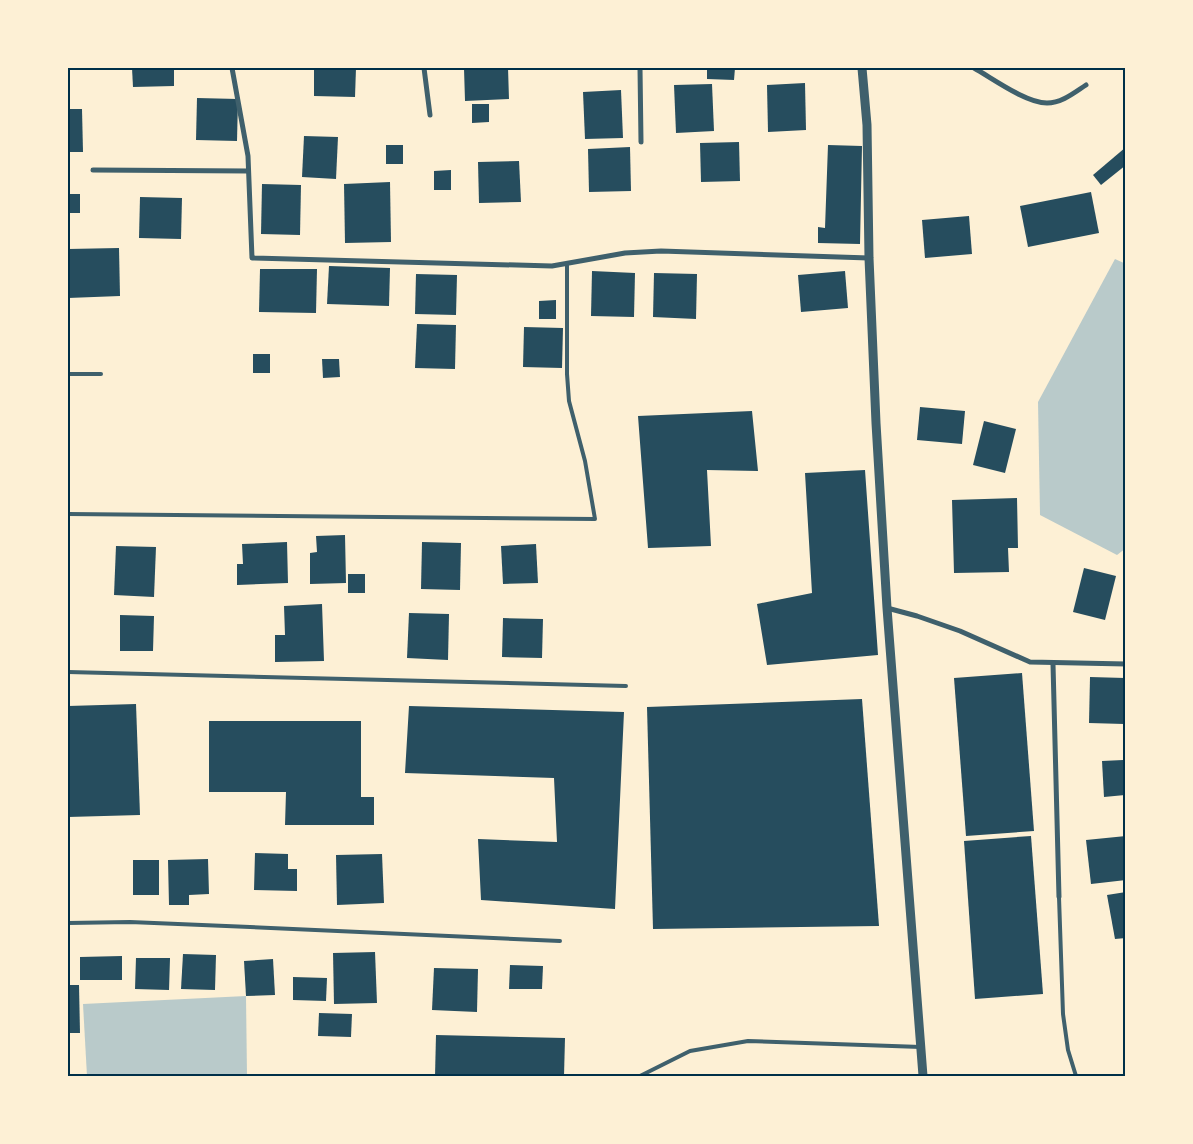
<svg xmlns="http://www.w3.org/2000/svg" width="1193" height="1144" viewBox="0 0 1193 1144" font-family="'Exo 2',sans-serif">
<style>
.green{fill:#b9caca}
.building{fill:#264d5e}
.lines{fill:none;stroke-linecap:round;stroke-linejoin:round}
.service{stroke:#3f606c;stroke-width:4}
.minor{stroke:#3f606c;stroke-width:5}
.tertiary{stroke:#3f606c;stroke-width:9}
.neatline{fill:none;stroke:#003049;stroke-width:2}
</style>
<rect width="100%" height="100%" fill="#fdf0d5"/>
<!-- green -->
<g class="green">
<path d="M1115,259L1126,264V548L1117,555L1040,515L1038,402Z"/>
<path d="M246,996L247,1076H87L83,1004Z"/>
</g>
<!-- building -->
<g class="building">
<path d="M132,68H174V86L133,87Z"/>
<path d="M314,68H356L355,97L314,96Z"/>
<path d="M464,68H508L509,99L465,101Z"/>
<path d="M707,68H735L734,80L707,79Z"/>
<path d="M805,83L806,130L768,132L767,85Z"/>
<path d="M712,84L714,131L676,133L674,85Z"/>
<path d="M621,90L623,138L585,139L583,92Z"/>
<path d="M197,98L238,99L237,141L196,140Z"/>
<path d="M472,104H489V122L472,123Z"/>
<path d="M68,109H82L83,152H68Z"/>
<path d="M304,136L338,137L336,179L302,177Z"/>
<path d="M739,142L740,181L701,182L700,143Z"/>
<rect x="386" y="145" width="17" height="19"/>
<path d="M828,145L862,146L860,244L818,243V227L825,228Z"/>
<path d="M630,147L631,191L589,192L588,149Z"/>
<path d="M1126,147V165L1101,185L1093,175Z"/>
<path d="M519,161L521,202L479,203L478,162Z"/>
<path d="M451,170V190H434V171Z"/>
<path d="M390,182L391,242L345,243L344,184Z"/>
<path d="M262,184L301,185L300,235L261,234Z"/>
<path d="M1091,192L1099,233L1028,247L1020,206Z"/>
<rect x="68" y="194" width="12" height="19"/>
<path d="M140,197L182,198L181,239L139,238Z"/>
<path d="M969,216L972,254L925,258L922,220Z"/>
<path d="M119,248L120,296L68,298V249Z"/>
<path d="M329,266L390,268L389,306L327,304Z"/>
<path d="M260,269H317L316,313L259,312Z"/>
<path d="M592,271L635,273L634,317L591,316Z"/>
<path d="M845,271L848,308L801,312L798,275Z"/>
<path d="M654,273L697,274L696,319L653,317Z"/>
<path d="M416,274L457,275L456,315L415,314Z"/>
<path d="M556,300V319H539V301Z"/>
<path d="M417,324L456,325L455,369L415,368Z"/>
<path d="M524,327L563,328L562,368L523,367Z"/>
<rect x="253" y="354" width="17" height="19"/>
<path d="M322,359H339L340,377L323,378Z"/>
<path d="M920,407L965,411L962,444L917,440Z"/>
<path d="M752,411L758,471L707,470L711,546L648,548L638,416Z"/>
<path d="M984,421L1016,429L1005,473L973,465Z"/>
<path d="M865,470L878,655L767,665L757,604L812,593L805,473Z"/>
<path d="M1017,498L1018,548H1008L1009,572L954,573L952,500Z"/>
<path d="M345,535L346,583L310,584V553L317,552L316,536Z"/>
<path d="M287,542L288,583L237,585V564H243L242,544Z"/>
<path d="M422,542L461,543L460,590L421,589Z"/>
<path d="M536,544L538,583L503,584L501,546Z"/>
<path d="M116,546L156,547L154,597L114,595Z"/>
<path d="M1084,568L1116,576L1105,620L1073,612Z"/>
<rect x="348" y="574" width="17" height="19"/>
<path d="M322,604L324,661L275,662V635H285L284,606Z"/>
<path d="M409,613L449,614L448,660L407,658Z"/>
<path d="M120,615L154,616L153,651H120Z"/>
<path d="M503,618L543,619L542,658L502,657Z"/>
<path d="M1022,673L1034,831L966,836L954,678Z"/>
<path d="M1090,677L1125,678L1124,724L1089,723Z"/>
<path d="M862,699L879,926L653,929L647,707Z"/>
<path d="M136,704L140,815L68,817V706Z"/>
<path d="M409,706L624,712L615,909L481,900L478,839L557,842L554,778L405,773Z"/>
<path d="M209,721H361V797H374V825H285L286,792H209Z"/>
<path d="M1123,760L1125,795L1104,797L1102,761Z"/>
<path d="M1031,836L1043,994L975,999L964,841Z"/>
<path d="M1126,836V880L1091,884L1086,840Z"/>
<path d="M255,853L288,854V869H297V891L254,890Z"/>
<path d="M382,854L384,903L337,905L336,855Z"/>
<path d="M208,859L209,894L189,895V905H169L168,860Z"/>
<rect x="133" y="860" width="26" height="35"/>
<path d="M1126,892V938L1115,939L1107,895Z"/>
<path d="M375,952L377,1003L334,1004L333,953Z"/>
<path d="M183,954L216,955L215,990L181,989Z"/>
<path d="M122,956V980H80V957Z"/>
<path d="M136,958H170L169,990L135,989Z"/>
<path d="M273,959L275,995L246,996L244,961Z"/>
<path d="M510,965L543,966L542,989H509Z"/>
<path d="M434,968L478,969L477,1012L432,1010Z"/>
<path d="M293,977L327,978L326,1001L293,1000Z"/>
<path d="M68,985H79L80,1033H68Z"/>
<path d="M319,1013L352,1014L351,1037L318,1036Z"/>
<path d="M436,1035L565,1038L564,1076H435Z"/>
</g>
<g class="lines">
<!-- service -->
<g class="service">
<path d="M68,374H101"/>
<path d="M68,514L595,519L585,461L569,401L567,374V264"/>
<path d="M68,672L626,686"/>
<path d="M1059,897L1063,1014L1068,1050L1076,1076"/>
<path d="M68,923L130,922L226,926L560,941"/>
<path d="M640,1076L690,1051L748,1041L921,1047"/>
</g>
<!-- minor -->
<g class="minor">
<path d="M232,68L248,156L252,258L552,266L625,253L661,251L869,258"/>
<path d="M424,68L430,115"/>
<path d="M640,68L641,142"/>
<path d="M974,68C992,78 1026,103 1047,103C1062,103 1075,92 1086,85"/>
<path d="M93,170L248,171"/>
<path d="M887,608L917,616L960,631L1030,662L1126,664"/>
<path d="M1053,664L1059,897"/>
</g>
<!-- tertiary -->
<path class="tertiary" d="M862,68L867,125L869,258L876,423L887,608L923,1076"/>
</g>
<!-- border -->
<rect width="1193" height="1144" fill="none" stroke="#fdf0d5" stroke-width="138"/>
<rect x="69" y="69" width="1055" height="1006" class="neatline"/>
</svg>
